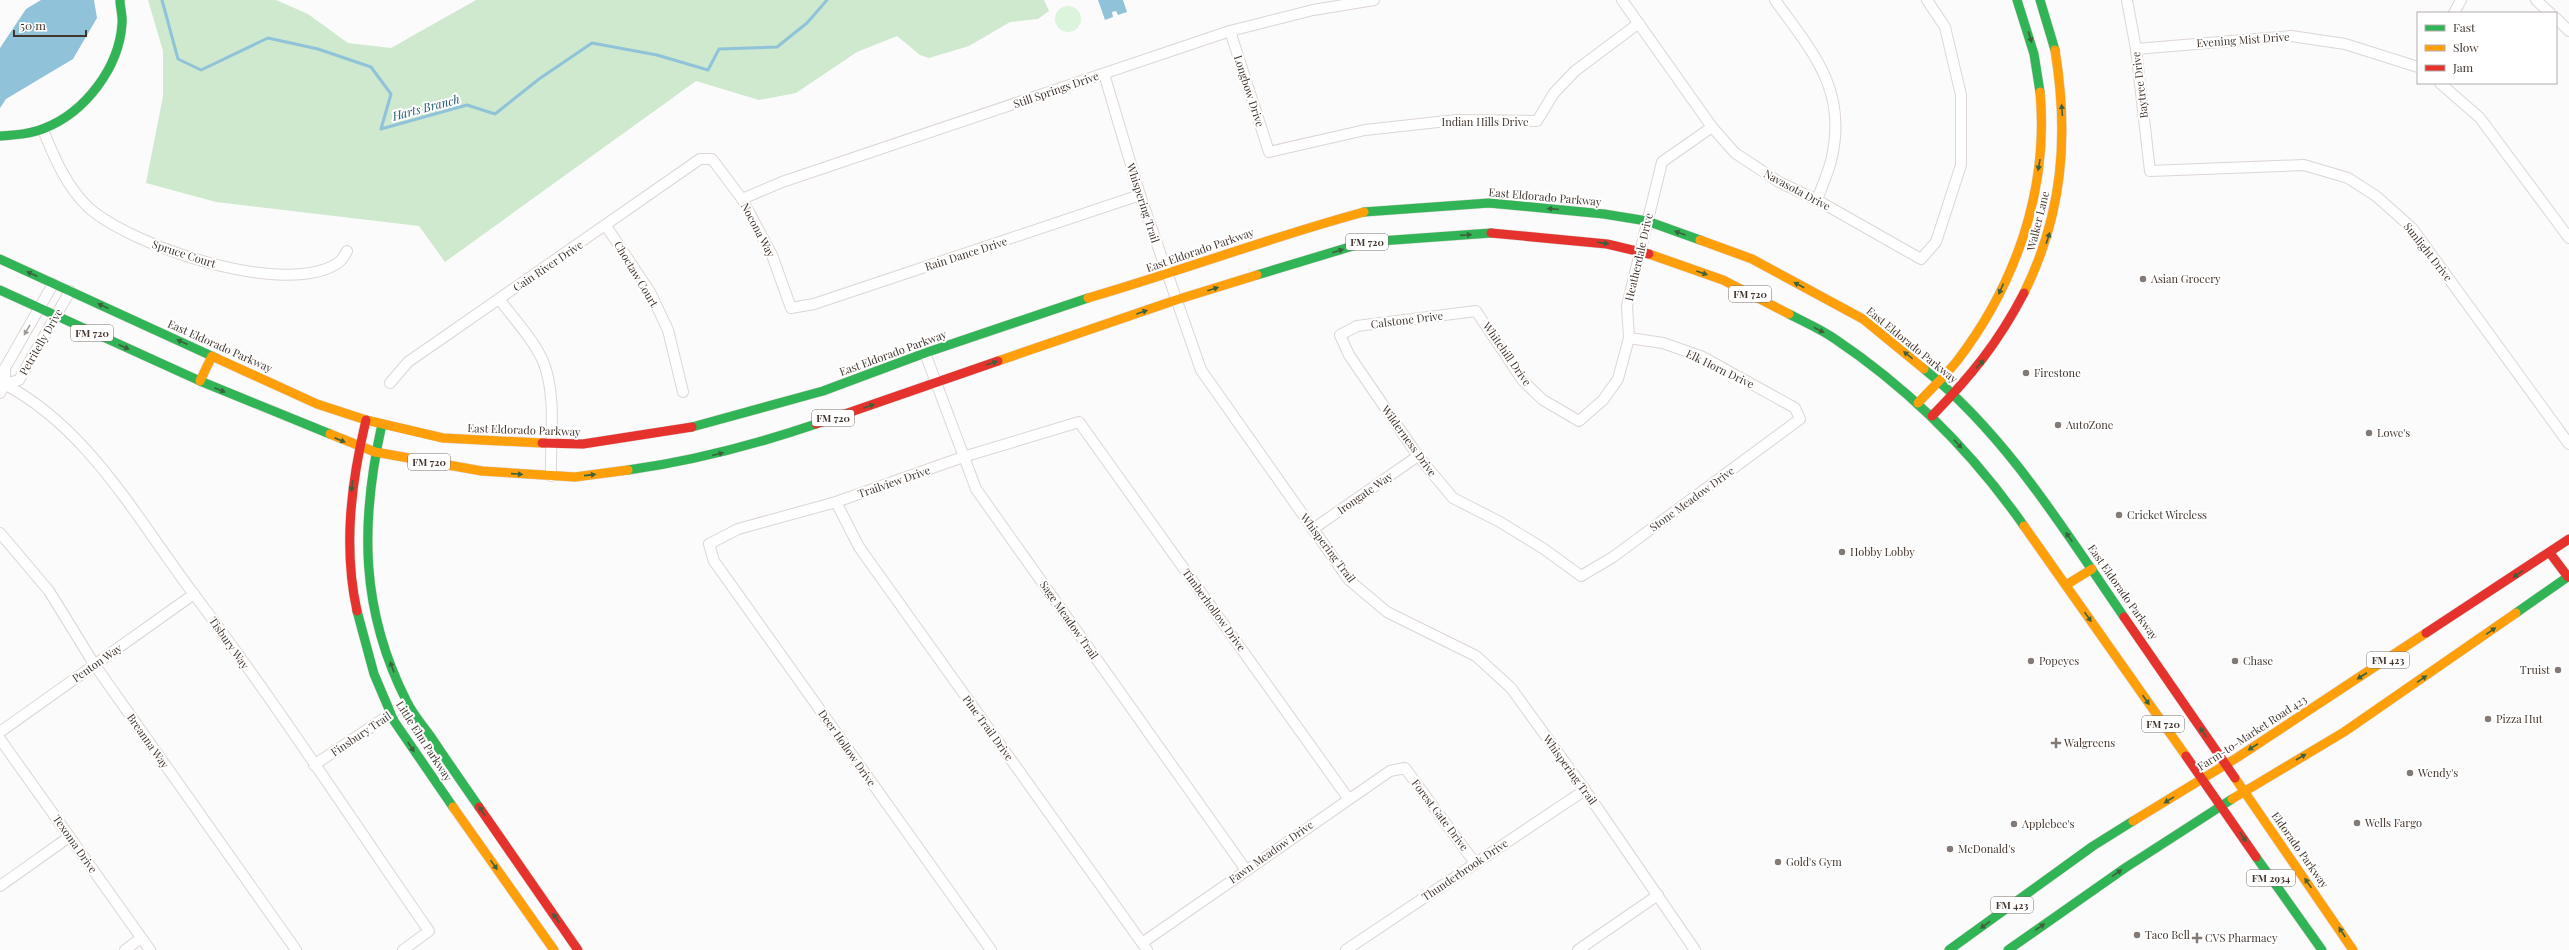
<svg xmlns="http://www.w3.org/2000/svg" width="2569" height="950" viewBox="0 0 2569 950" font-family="'Playfair Display',serif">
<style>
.green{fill:#dcf4db}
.forest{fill:#cee9cd}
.water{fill:#90c3d9}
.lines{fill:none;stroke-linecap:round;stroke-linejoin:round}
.stream{stroke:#90c3d9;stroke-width:3}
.street-casing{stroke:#ddd6d3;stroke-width:12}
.fast-casing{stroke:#ddd6d3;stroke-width:10}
.slow-casing{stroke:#ddd6d3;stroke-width:10}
.jam-casing{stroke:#ddd6d3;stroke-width:10}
.street{stroke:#fefefe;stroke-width:10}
.fast{stroke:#30b455;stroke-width:9}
.slow{stroke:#ff9f0a;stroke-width:9}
.jam{stroke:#e5322d;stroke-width:9}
.oneway{fill:#3c613b}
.oneway2{fill:#a09a96}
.poi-dot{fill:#837a75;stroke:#fff;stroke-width:1.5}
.labels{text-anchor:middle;stroke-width:4;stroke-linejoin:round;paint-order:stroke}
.shield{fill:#fff;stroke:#7b726c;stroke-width:1}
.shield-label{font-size:10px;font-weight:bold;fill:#42352d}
.street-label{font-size:11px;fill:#42352d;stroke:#fff}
.poi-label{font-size:11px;fill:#42352d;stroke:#fff;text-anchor:start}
.water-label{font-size:12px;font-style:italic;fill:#205a71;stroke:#fff}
</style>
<rect width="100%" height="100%" fill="#fbfbfb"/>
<!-- green -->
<circle class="green" cx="1068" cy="19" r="13"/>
<!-- forest -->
<path class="forest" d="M148,0H276L308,14L348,43L391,48L476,0H1044L1049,11L1038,19L1010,22L969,46L929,58L920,55L897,36L857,52L796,93L759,100L696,81L445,262L419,226L216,202L146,183L163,96V51Z"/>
<!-- water -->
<g class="water">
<path d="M41,0H94L97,18L73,59L6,99L0,108V48L26,9Z"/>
<path d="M1098,0H1123L1127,12L1118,15L1116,11L1112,12L1113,17L1105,20Z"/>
</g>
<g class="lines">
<!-- stream -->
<path class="stream" d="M162,0L178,59L201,70L268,38L318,49L371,67L391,94L381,129L467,105L495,114L539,79L592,43L657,55L708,70L719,49L777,47L807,23L827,0"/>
<!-- street casing -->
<g class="street-casing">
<g id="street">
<path d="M1622,0L1712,127L1735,153L1779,182L1817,200L1921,259L1936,242L1961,165V95L1945,27L1927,0"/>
<path d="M1775,0C1812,52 1847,88 1832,157C1829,171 1822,186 1817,200"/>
<path d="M2127,0L2136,49L2150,171L2304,165L2348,178L2376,196L2412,228L2569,444"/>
<path d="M2536,0L2550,13"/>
<path d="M2454,13L2461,0"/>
<path d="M2556,18L2569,31"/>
<path d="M1230,31L1269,152L1365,130L1456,120L1537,121L1554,93L1575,71L1639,23"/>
<path d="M2136,49L2291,36L2345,44L2418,67"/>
<path d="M1104,74L1140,195L1201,370L1349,580L1387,612L1476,656L1511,688L1585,790L1695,950"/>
<path d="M2440,83L2480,118L2569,238"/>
<path d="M43,130C55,159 66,186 89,208C134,247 285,298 338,263C342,260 345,255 347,251"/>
<path d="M742,199L782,182L1230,31L1313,10L1374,0"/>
<path d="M606,226L650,292L668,330L683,392"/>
<path d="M499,299C514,319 533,339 543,361C557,396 550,439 551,476"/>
<path d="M1629,338L1663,343L1703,357L1795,408L1800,419L1613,557L1581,576L1544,549L1500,522L1453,498L1418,456L1349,355L1340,335L1357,326L1476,311L1523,381L1543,400L1579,421L1603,400L1618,379L1629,338L1627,306L1662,162L1712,127"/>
<path d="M925,353L976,489L1246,870"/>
<path d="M0,382C87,425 137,519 193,593C276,703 351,819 429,931L403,950"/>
<path d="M390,383L408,362L700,159H712L742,199L772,255L791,308L814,304L1140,195"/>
<path d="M5,384L19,380L70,291"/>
<path d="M0,393L5,384V368L53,284"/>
<path d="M836,502L859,547L1147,950"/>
<path d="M1313,529L1418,456"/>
<path d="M0,533L49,591L94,664L296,950"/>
<path d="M0,732L194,594"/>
<path d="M0,739L150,950"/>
<path d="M314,765L407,703"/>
<path d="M0,886L69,837"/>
<path d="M1142,943L1390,771L1405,768L1475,863"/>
<path d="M125,950L141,938"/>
<path d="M991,950L714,561L709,544L738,529L836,502L963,457L1079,422L1348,798"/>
<path d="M1346,950L1585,790"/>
<path d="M1578,950L1658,895"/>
</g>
</g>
<!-- fast casing -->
<g class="fast-casing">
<g id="fast">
<path d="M2017,0L2034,54L2040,92"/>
<path d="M2040,0L2055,50"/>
<path d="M0,136C15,135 31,134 45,128C85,112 119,68 122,24C123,16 120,8 120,0"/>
<path d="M1364,212L1489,203L1604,214L1647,221L1700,240"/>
<path d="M0,259L216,358"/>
<path d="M1257,275L1366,242L1491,233"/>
<path d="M0,290L200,381L330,434"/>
<path d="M1789,314C1804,322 1821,329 1835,339C1908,388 1973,453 2024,526"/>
<path d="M1924,369C2007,436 2064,530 2124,617"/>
<path d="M382,424C360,523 360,610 407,702C413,714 423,726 431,737C447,761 463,784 479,807"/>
<path d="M692,427L823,391L925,353L1088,298"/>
<path d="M628,470C693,461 754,445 816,424"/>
<path d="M357,611L374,674L394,721L453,807"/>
<path d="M2516,613L2569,576"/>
<path d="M2256,857L2322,950"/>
<path d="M1949,950L2093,846L2133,821"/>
<path d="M2008,950L2125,868L2232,799"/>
</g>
</g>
<!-- slow casing -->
<g class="slow-casing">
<g id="slow">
<path d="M1700,240L1752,259L1863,319L1924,369"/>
<path d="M1649,254L1723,280L1789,314"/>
<path d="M2024,293C2063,214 2069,136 2055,50"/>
<path d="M1088,298C1181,271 1271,237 1364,212"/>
<path d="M216,358L317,404L366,420L443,438L542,443"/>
<path d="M998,361L1176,300L1257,275"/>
<path d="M200,381L212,356"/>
<path d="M1918,403C1931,389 1945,376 1957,361C2016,284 2049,189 2040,92"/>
<path d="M330,434L375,452L482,471L575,477L628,470"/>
<path d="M2024,526L2186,756"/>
<path d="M2066,585L2092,569"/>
<path d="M2235,778L2353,950"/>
<path d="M2232,799L2344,732L2516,613"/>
<path d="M453,807L554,950"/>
<path d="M2133,821L2238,757L2426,633"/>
</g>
</g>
<!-- jam casing -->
<g class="jam-casing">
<g id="jam">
<path d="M1491,233L1607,244L1649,254"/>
<path d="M1932,416C1971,376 1998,343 2024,293"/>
<path d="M816,424L998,361"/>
<path d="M542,443L583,444L692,427"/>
<path d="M2550,553L2568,577"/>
<path d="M357,611C343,547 351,483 366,420"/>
<path d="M2124,617L2235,778"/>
<path d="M2426,633L2569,539"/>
<path d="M2186,756L2256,857"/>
<path d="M479,807L578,950"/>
</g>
</g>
<!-- street -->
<use href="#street" class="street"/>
<!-- fast -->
<use href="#fast" class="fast"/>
<!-- slow -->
<use href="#slow" class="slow"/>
<!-- jam -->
<use href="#jam" class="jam"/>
</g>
<!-- one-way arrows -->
<defs><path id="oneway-solid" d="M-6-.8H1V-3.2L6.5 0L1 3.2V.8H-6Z"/></defs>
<g class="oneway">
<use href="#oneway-solid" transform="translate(2030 37) rotate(73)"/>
<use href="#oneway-solid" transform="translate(2062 110) rotate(-94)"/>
<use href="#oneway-solid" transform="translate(2039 165) rotate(100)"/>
<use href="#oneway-solid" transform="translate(1553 209) rotate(-175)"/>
<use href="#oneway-solid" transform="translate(1680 233) rotate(-160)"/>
<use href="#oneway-solid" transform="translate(1466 235) rotate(-4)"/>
<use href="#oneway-solid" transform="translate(2048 238) rotate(-72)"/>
<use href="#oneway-solid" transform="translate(1603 243) rotate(8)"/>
<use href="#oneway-solid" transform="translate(1338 251) rotate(-17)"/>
<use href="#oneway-solid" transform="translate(1702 273) rotate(19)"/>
<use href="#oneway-solid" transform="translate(32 274) rotate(-155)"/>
<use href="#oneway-solid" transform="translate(1799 285) rotate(-152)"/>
<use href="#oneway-solid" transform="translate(1213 289) rotate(-17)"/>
<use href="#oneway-solid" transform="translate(2001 289) rotate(114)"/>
<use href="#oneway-solid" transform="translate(103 306) rotate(-156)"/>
<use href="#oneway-solid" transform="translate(1142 312) rotate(-19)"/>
<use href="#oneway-solid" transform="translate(1819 330) rotate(28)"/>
<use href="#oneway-solid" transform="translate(182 342) rotate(-156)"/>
<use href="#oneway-solid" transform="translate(124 347) rotate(24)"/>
<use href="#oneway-solid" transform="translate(1908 355) rotate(-141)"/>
<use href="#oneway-solid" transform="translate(992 363) rotate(-19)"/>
<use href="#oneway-solid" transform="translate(1980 364) rotate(-48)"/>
<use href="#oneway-solid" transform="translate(220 390) rotate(23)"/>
<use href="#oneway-solid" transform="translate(869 406) rotate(-19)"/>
<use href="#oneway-solid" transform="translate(340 440) rotate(23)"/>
<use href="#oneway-solid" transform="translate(1958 444) rotate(47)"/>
<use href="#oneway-solid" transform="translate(718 454) rotate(-14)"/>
<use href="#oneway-solid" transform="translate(517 474) rotate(4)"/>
<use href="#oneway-solid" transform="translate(590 475) rotate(-6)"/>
<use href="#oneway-solid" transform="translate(352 486) rotate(97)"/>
<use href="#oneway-solid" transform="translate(2069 537) rotate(-125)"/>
<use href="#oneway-solid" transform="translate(2518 574) rotate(146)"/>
<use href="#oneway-solid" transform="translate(2088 617) rotate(55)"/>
<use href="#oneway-solid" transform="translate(2491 631) rotate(-35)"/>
<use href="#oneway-solid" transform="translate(392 667) rotate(-110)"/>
<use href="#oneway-solid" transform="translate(2362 676) rotate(147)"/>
<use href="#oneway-solid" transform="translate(2422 679) rotate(-34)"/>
<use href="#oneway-solid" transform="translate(2146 700) rotate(55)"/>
<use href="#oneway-solid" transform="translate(2203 732) rotate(-124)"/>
<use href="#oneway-solid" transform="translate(411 747) rotate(57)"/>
<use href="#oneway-solid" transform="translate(2253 747) rotate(147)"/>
<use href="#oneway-solid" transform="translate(2301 757) rotate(-30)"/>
<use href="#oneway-solid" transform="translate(2169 800) rotate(148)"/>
<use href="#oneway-solid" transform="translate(482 811) rotate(-125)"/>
<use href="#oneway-solid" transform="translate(2243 837) rotate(55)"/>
<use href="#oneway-solid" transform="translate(494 865) rotate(55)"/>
<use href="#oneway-solid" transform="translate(2117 873) rotate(-35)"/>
<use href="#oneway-solid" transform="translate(2308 883) rotate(-125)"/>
<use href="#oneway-solid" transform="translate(556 918) rotate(-125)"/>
<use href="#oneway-solid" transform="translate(1985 925) rotate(144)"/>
<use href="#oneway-solid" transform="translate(2040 927) rotate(-35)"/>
<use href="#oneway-solid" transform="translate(2342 932) rotate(-123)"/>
</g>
<use class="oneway2" href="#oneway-solid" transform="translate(27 330) rotate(120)"/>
<!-- markers -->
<g class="poi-dot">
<circle cx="2143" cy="279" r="4"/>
<circle cx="2026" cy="373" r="4"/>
<circle cx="2058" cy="425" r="4"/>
<circle cx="2369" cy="433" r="4"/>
<circle cx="2119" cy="515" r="4"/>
<circle cx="1842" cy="552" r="4"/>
<circle cx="2031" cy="661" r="4"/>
<circle cx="2235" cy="661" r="4"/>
<circle cx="2558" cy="670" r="4"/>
<circle cx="2488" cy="719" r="4"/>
<path d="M2054 737h4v4h4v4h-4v4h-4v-4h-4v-4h4z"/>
<circle cx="2410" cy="773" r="4"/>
<circle cx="2357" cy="823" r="4"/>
<circle cx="2014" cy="824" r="4"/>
<circle cx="1950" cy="849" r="4"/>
<circle cx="1778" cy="862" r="4"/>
<circle cx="2137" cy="935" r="4"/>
<path d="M2195 932h4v4h4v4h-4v4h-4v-4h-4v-4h4z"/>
</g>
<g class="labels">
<!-- shield labels -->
<g class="shield">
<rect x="1346" y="234" width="42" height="16" rx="3"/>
<rect x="1729" y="286" width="42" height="16" rx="3"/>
<rect x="71" y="325" width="42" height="16" rx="3"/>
<rect x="812" y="410" width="42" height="16" rx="3"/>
<rect x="408" y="454" width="42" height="16" rx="3"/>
<rect x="2367" y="652" width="42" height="16" rx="3"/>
<rect x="2142" y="716" width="42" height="16" rx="3"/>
<rect x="2247" y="870" width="48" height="16" rx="3"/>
<rect x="1991" y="897" width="42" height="16" rx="3"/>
</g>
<g class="shield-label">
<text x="1367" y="246">FM 720</text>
<text x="1750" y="298">FM 720</text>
<text x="92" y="337">FM 720</text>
<text x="833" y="422">FM 720</text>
<text x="429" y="466">FM 720</text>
<text x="2388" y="664">FM 423</text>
<text x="2163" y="728">FM 720</text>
<text x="2271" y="882">FM 2934</text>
<text x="2012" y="909">FM 423</text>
</g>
<!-- street labels -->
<g class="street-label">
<text transform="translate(2243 40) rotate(-4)" y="4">Evening Mist Drive</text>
<text transform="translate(2140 85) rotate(-97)" y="4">Baytree Drive</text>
<text transform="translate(1056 90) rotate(-19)" y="4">Still Springs Drive</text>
<text transform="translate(1249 91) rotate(72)" y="4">Longbow Drive</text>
<text x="1485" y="126">Indian Hills Drive</text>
<text transform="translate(1797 190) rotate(28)" y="4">Navasota Drive</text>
<text transform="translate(1545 197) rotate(5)" y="4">East Eldorado Parkway</text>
<text transform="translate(1143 203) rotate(72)" y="4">Whispering Trail</text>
<text transform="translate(2038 221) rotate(-76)" y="4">Walker Lane</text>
<text transform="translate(758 230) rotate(62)" y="4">Nocona Way</text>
<text transform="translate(1200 250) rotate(-19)" y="4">East Eldorado Parkway</text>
<text transform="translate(2428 252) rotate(52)" y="4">Sunlight Drive</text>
<text transform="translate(184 254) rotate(18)" y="4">Spruce Court</text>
<text transform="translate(966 254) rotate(-18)" y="4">Rain Dance Drive</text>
<text transform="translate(1639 257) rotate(-77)" y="4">Heatherdale Drive</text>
<text transform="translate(548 266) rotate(-34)" y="4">Cain River Drive</text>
<text transform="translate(636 274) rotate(59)" y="4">Choctaw Court</text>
<text transform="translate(1407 320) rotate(-7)" y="4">Calstone Drive</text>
<text transform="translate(41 342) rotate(-60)" y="4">Petritelly Drive</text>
<text transform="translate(1912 345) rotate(39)" y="4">East Eldorado Parkway</text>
<text transform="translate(220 346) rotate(24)" y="4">East Eldorado Parkway</text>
<text transform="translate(893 353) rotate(-20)" y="4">East Eldorado Parkway</text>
<text transform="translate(1507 354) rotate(55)" y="4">Whitehill Drive</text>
<text transform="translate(1720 369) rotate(26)" y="4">Elk Horn Drive</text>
<text transform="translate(524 430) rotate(2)" y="4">East Eldorado Parkway</text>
<text transform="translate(1409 441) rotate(54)" y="4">Wilderness Drive</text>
<text transform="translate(894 482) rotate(-19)" y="4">Trailview Drive</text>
<text transform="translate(1365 493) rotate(-35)" y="4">Irongate Way</text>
<text transform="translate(1692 499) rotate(-36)" y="4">Stone Meadow Drive</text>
<text transform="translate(1328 548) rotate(53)" y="4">Whispering Trail</text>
<text transform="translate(2123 592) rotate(55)" y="4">East Eldorado Parkway</text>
<text transform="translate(1214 610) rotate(54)" y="4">Timberhollow Drive</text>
<text transform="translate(1069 620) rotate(55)" y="4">Sage Meadow Trail</text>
<text transform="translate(229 643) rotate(55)" y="4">Tisbury Way</text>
<text transform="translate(97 663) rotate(-35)" y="4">Penton Way</text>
<text transform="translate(988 728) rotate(54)" y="4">Pine Trail Drive</text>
<text transform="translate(2252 733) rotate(-33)" y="4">Farm-to-Market Road 423</text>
<text transform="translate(361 734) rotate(-34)" y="4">Finsbury Trail</text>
<text transform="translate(148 741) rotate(55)" y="4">Breanna Way</text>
<text transform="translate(424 741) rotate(57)" y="4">Little Elm Parkway</text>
<text transform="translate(847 748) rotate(55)" y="4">Deer Hollow Drive</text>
<text transform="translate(1570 770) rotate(54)" y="4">Whispering Trail</text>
<text transform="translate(1440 815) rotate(53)" y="4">Forest Gate Drive</text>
<text transform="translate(75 844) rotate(55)" y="4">Texoma Drive</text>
<text transform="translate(2300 850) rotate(55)" y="4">Eldorado Parkway</text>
<text transform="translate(1271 852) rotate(-35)" y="4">Fawn Meadow Drive</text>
<text transform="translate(1465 870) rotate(-34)" y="4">Thunderbrook Drive</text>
</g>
<!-- poi labels -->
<g class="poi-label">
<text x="2151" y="283">Asian Grocery</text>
<text x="2034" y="377">Firestone</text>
<text x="2066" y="429">AutoZone</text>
<text x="2377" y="437">Lowe's</text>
<text x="2127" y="519">Cricket Wireless</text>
<text x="1850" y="556">Hobby Lobby</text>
<text x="2039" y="665">Popeyes</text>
<text x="2243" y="665">Chase</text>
<text x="2550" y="674" text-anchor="end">Truist</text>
<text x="2496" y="723">Pizza Hut</text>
<text x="2064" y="747">Walgreens</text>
<text x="2418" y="777">Wendy's</text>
<text x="2365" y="827">Wells Fargo</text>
<text x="2022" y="828">Applebee's</text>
<text x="1958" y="853">McDonald's</text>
<text x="1786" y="866">Gold's Gym</text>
<text x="2145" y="939">Taco Bell</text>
<text x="2205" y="942">CVS Pharmacy</text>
</g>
<!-- water labels -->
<g class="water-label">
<text transform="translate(426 108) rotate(-15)" y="4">Harts Branch</text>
</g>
</g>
<!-- legend -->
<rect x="2417" y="12" width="140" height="72" fill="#ffffff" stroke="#b3aeab"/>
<rect x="2425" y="25" width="20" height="6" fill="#30b455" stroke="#b3aeab"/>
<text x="2453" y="32" font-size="12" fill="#42352d">Fast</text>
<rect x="2425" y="45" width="20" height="6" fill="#ff9f0a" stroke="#b3aeab"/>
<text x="2453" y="52" font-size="12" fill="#42352d">Slow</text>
<rect x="2425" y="65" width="20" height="6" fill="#e5322d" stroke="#b3aeab"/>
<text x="2453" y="72" font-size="12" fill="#42352d">Jam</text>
<!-- scale -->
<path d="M14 30v6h72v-6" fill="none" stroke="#42352d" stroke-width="2"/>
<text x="20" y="30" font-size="12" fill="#42352d" stroke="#ffffff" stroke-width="3" paint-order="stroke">50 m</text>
</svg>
